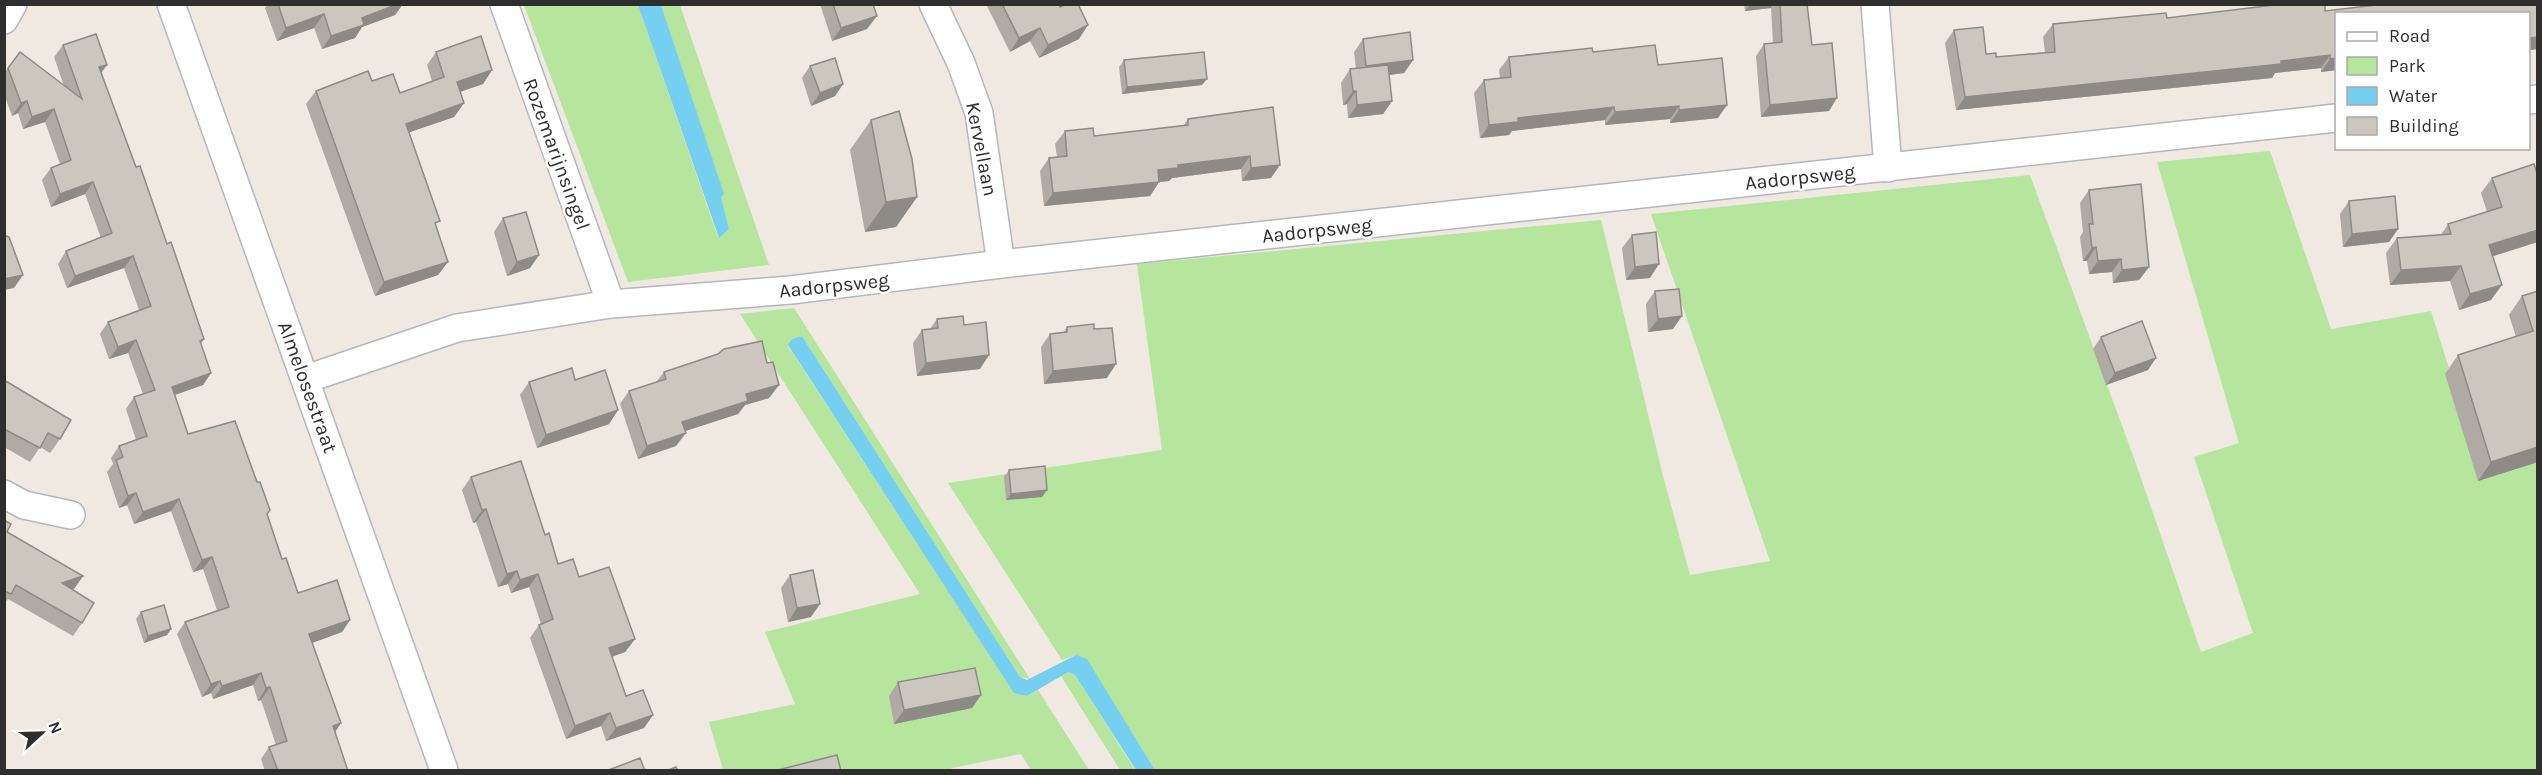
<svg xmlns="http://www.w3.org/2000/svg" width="2542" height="775" viewBox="0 0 2542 775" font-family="Karla,sans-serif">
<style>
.green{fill:#b6e59e}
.water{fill:#75cff0}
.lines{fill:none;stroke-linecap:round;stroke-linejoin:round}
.street-casing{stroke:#b4b7c1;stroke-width:30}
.street{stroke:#fff;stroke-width:27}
.wall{fill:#afaba4}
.shaded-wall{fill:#8e8b86}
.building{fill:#cbc7bf;stroke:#8e8b86;stroke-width:1.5}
.labels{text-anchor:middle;stroke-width:5;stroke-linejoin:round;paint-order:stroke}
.street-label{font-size:20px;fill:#2e2e2e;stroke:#fff}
</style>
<rect width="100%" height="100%" fill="#efe9e1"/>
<!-- green -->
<g class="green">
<path d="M524,5H638L718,237L729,229L721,197L723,194L661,5H680L769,265L628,282Z"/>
<path d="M2270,151L2331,329L2431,311L2483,476L2537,462V770H1155L1105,689L1076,655L1062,660L948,483L1162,450L1137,264L1601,220L1663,476L1690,575L1770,561L1651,214L2030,175L2135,461L2201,652L2253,633L2194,457L2239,443L2157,162Z"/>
<path d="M794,308L1030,679L1020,677L802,336L792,339L788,346L1014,692L1027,696L1038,690L1089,770H1031L1021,754L943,770H723L709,722L795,704L765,632L920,594L740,314Z"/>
<path d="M1068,672L1075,675L1135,770H1120L1061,676Z"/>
</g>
<!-- water -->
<g class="water">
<path d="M638,5H661L724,194L721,197L729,229L719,238Z"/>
<path d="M802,336L1020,677L1027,680L1076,655L1087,659L1155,770H1136L1075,675L1068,672L1027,696L1014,693L788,345L792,339Z"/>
</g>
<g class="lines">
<!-- street casing -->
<g class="street-casing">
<g id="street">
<path d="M171,4L444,770"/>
<path d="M504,4L611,304"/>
<path d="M933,4L961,63L979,113L1001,264"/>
<path d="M1875,4L1888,168"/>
<path d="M4,20L13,4"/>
<path d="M2528,100L2538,99"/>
<path d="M306,379L457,328L611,304L791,290L1001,264L2336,118"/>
<path d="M4,494L24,505L71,515"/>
</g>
</g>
<!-- street -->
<use href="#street" class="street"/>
</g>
<!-- wall -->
<g class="wall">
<path d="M268,4H403L395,15L362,27L355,38L322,49L314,28L277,41L265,8Z"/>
<path d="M820,4H873L867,29L832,41Z"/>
<path d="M986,4H1059L1079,39L1039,58L1030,41L1010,52Z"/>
<path d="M1744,4H1807L1812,45L1829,111L1761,117L1756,56L1764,44L1773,43L1771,8L1745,11Z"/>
<path d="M2538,4V49L2529,50L2337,14V70L2321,72V68L2275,73L2272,78L1956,110L1945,43L1954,30L1986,54L1996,57L2045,52L2043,37L2053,24L2325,11Z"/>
<path d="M1363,39L1413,60L1404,73L1389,75L1392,101L1383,114L1348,118L1347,104L1343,105L1341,83L1350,69H1356L1354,52Z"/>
<path d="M63,45L107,65L101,72L136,167L204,339L201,344L211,373L203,385L175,395L188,434L267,514L282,559L298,593L350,620L342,632L312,643L341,723L335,732L348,771H265L261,759L269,747L276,745L261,700L258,701L253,685L213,699L211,693L202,697L177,634L185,622L217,610L203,569L193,572L171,511L134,524L127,505L119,508L107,472L113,464L111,458L119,446L136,440L126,409L134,397L143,394L128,353L109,359L100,334L108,322L139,310L124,268L67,288L58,264L66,251L101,238L85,194L51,207L42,180L51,168L60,164L45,122L23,129L18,113L12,116L4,94V73L20,52L64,86L54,57Z"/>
<path d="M436,52L492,70L483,84L460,92L464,103L454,117L409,132L436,227L448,262L438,275L375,296L306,104L316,91L372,81L400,93L432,81L427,65Z"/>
<path d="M1593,52L1658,65L1718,118L1670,123V119L1605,125V120L1512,131L1509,135L1480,138L1474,93L1484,80L1500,78L1499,70L1509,57Z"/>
<path d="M1124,60L1202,85L1122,94L1119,67Z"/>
<path d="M810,66L843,84L835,96L811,106L802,78Z"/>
<path d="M1273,107L1271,178L1242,181L1241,169L1172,178L1169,181L1159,182L1150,196L1044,206L1040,171L1049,158L1057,157L1055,144L1065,131L1094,136L1183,126L1188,119Z"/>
<path d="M871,120L917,197L896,227L865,232L850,150Z"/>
<path d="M2534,164L2493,256L2491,300L2459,310L2450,281L2390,285L2386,253L2397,238L2441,235L2448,224L2487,212L2481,193L2492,178Z"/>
<path d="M2089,190L2149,267L2139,280L2113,283L2112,272L2089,274L2087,261H2083L2080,237L2083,232L2080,203Z"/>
<path d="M2349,201L2398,229L2389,242L2343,247L2340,214Z"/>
<path d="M503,218L539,255L530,268L507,276L494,232Z"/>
<path d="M1632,235L1650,278L1626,280L1622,248Z"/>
<path d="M1655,291L1673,329L1648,332L1646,304Z"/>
<path d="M2538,291V462L2478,481L2445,374L2458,355L2516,337L2509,315L2522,296Z"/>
<path d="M937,319L964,325L980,369L917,376L913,343L922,330L930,329Z"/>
<path d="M1067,327L1094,329L1107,378L1044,384L1041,347L1050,334L1063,333Z"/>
<path d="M2101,337L2148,370L2106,385L2093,349Z"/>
<path d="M767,363L779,385L769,398L745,405L738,414L685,431L676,446L638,459L620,404L629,391L656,382L664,372Z"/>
<path d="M4,380L60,439L50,453L40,447L30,462L4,447Z"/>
<path d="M575,380L618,410L609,424L537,448L520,395L529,382Z"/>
<path d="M1009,470L1047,490L1042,497L1006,500L1004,477Z"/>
<path d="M471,477L545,535L558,564L579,577L635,639L625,652L612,657L626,696L653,715L644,728L606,741L601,726L566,739L530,638L539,625L541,624L529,587L511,593L508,584L498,587L476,522L473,523L462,490Z"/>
<path d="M4,520L7,532L83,576L74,589L72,590L82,623L73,636L8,599L4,604Z"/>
<path d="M790,575L811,617L788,622L781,588Z"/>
<path d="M141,612L171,629L167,635L144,643L136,619Z"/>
<path d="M898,682L981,695L972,708L894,724L889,696Z"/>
</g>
<!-- shaded-wall -->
<g class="shaded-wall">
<path d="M398,4H403L395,15L362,27L355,38L322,49L331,36L362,18Z"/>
<path d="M1750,4H1773L1771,8L1745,11Z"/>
<path d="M324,14L314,28L277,41L286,28Z"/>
<path d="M877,16L867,29L832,41L841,28Z"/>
<path d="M1088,25L1079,39L1039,58L1048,45Z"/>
<path d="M1040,28L1030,41L1010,52L1019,38Z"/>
<path d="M2538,37V49L2529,50V38Z"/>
<path d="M2330,55L2321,68L2275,73L2272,78L1956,110L1965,97Z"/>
<path d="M2337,58V70L2321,72L2330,59Z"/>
<path d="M1413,60L1404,73L1357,79L1366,66Z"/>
<path d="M107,65L98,77L99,67Z"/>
<path d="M492,70L483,84L448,96L457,82Z"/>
<path d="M1207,79L1202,85L1122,94L1127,87Z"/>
<path d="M843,84L835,96L811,106L820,93Z"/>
<path d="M1353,91H1356L1347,104L1343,105Z"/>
<path d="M1837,98L1829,111L1761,117L1770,105Z"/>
<path d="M27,101L18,113L12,116L21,103Z"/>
<path d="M1392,101L1383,114L1348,118L1357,105Z"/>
<path d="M464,103L454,117L396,137L406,124Z"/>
<path d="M1727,105L1718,118L1670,123L1679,110Z"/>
<path d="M1679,106L1670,119L1605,125L1615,112Z"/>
<path d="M1614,107L1605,120L1512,131L1509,135L1480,138L1489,125L1518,118Z"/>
<path d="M54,109L45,122L23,129L32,117Z"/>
<path d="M1250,156L1241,169L1172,178L1169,181L1159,182L1150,196L1044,206L1053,193L1178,165Z"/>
<path d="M1280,165L1271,178L1242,181L1251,168Z"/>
<path d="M93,182L85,194L51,207L60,194Z"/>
<path d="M917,197L896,227L865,232L886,202Z"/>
<path d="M2398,229L2389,242L2343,247L2352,234Z"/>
<path d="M2538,230V242L2478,261L2489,245Z"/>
<path d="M2096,247L2087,261H2083L2092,248Z"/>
<path d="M539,255L530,268L507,276L517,262Z"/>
<path d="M133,256L124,268L67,288L75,276Z"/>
<path d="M2121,259L2112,272L2089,274L2098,261Z"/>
<path d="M448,262L438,275L375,296L384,282Z"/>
<path d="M1659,264L1650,278L1626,280L1635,267Z"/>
<path d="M2461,266L2450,281L2390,285L2401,270Z"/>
<path d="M2149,267L2139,280L2113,283L2122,270Z"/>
<path d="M23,275L14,288L4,290V279Z"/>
<path d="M2502,285L2491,300L2459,310L2470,294Z"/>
<path d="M1682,316L1673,329L1648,332L1658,319Z"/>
<path d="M136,340L128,353L109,359L118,347Z"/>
<path d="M989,355L980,369L917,376L926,363Z"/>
<path d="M2156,358L2148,370L2106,385L2115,373Z"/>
<path d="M1116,364L1107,378L1044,384L1053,371Z"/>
<path d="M211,373L203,385L163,399L172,387Z"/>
<path d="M779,385L769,398L745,405L738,414L673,435L682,422L746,394Z"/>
<path d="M618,410L609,424L537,448L546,435Z"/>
<path d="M686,433L676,446L638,459L647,446Z"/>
<path d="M2538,447V462L2478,481L2491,462Z"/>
<path d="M1047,490L1042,497L1006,500L1011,494Z"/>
<path d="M136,493L127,505L119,508L128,496Z"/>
<path d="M179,499L171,511L134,524L143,512Z"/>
<path d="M486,509L476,522L473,523L482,510Z"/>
<path d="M212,557L203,569L193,572L202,560Z"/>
<path d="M517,571L508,584L498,587L507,574Z"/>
<path d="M538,574L529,587L511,593L520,580Z"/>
<path d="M83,576L74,589L52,597L62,583Z"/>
<path d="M820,604L811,617L788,622L797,608Z"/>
<path d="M350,620L342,632L301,647L309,634Z"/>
<path d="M171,629L167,635L144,643L148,636Z"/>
<path d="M635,639L625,652L599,661L609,648Z"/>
<path d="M261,673L253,685L213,699L222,686Z"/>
<path d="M220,681L211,693L202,697L211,684Z"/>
<path d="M270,687L261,700L258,701L266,688Z"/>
<path d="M981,695L972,708L894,724L904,710Z"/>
<path d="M610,713L601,726L566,739L575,726Z"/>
<path d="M653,715L644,728L606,741L616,728Z"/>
<path d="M341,723L333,735V726Z"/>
</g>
<!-- building -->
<g class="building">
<path d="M278,4H398L362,18L364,25L331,36L324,14L286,28Z"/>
<path d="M833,4H873L877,16L841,28Z"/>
<path d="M1002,4H1059L1060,7L1066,4H1078L1088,25L1048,45L1040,28L1019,38Z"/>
<path d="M1780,4H1807L1812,45L1832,43L1837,98L1770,105L1764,44L1782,42Z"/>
<path d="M2282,4H2325V11L2385,4H2538V37L2529,38V14H2337V58L2330,59V55L2281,61V64L1965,97L1954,30L1983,27L1986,54L1996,53V57L2055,52L2053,24L2166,13L2167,18Z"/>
<path d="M1410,32L1413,60L1366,66L1363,39Z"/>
<path d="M96,34L107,65L99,67L136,167L140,166L167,244L171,242L204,339L200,341L211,373L172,387L188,434L235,421L257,482H260L270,510L267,514L282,559L286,558L298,593L337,580L350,620L309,634L341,723L333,726L348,771H278L269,747L287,741L270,687L266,688L261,673L222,686L220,681L211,684L185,622L229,607L212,557L202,560L179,499L143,512L136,493L128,496L116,460L123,457L119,446L147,436L134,397L155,390L136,340L118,347L108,322L151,306L133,256L75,276L66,251L112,233L93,182L60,194L51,168L71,160L54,109L32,117L27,101L21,103L8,68L20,52L82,99L63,45Z"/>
<path d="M481,36L492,70L457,82L464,103L406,124L440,221L435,223L448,262L384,282L316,91L368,71L372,81L393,74L400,93L444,77L436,52Z"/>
<path d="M1655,45L1658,65L1722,58L1727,105L1679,110V106L1615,112L1614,107L1518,118V122L1489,125L1484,80L1511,77L1509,57L1592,48L1593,52Z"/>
<path d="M1204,52L1207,79L1127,87L1124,60Z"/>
<path d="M835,58L843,84L820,93L810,66Z"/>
<path d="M1388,65L1392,101L1357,105L1356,91H1353L1350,69Z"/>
<path d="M1273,107L1280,165L1251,168L1250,156L1178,165V168L1158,170L1159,182L1053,193L1049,158L1067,156L1065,131L1093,128L1094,136L1188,125V119Z"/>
<path d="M899,111L912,159L917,197L886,202L871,120Z"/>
<path d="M2534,164L2538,176V230L2489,245L2502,285L2470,294L2461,266L2401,270L2397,238L2451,234L2448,224L2502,207L2492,178Z"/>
<path d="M2141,184L2149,267L2122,270L2121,259L2098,261L2096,247L2092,248L2089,224H2093L2089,190Z"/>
<path d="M2395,196L2398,229L2352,234L2349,201Z"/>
<path d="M526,212L539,255L517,262L503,218Z"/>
<path d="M1656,232L1659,264L1635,267L1632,235Z"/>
<path d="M4,235L9,237L23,275L4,279Z"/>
<path d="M1679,289L1682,316L1658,319L1655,291Z"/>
<path d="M2538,291V447L2491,462L2458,355L2533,331L2522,296Z"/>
<path d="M963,316L964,325L986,322L989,355L926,363L922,330L938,328L937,319Z"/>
<path d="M2142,321L2156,358L2115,373L2101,337Z"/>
<path d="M1094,324V329L1112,328L1116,364L1053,371L1050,334L1067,332V327Z"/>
<path d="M762,341L767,363L773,362L779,385L746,394L748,401L682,422L686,433L647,446L629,391L666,379L664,372L718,354L724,349Z"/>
<path d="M572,368L575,380L605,370L618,410L546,435L529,382Z"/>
<path d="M4,380L71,420L60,439L48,433L40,448L4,429Z"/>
<path d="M521,461L545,535L549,533L558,564L573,559L579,577L609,567L635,639L609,648L626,696L643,690L653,715L616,728L610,713L575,726L539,625L553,619L538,574L520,580L517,571L507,574L486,509L482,510L471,477Z"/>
<path d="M1045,466L1047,490L1011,494L1009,470Z"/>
<path d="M4,520L11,524L7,532L83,576L62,583L94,603L82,623L16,585L11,594L4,591Z"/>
<path d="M813,570L820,604L797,608L790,575Z"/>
<path d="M164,605L171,629L148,636L141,612Z"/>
<path d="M975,668L981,695L904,710L898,682Z"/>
<path d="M837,755L841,771H774Z"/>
<path d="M640,758L645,771H606Z"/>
<path d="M676,767L678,771H666Z"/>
</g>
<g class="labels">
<!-- street labels -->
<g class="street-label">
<text transform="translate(982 149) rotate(79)" y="7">Kervellaan</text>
<text transform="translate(557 154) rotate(70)" y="7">Rozemarijnsingel</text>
<text transform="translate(1800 177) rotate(-6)" y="7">Aadorpsweg</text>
<text transform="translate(1317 230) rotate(-6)" y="7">Aadorpsweg</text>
<text transform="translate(834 285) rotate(-6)" y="7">Aadorpsweg</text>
<text transform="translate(308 387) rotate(70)" y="7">Almelosestraat</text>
</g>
</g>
<!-- border -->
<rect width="2542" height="775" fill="none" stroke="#2e2e2e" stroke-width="12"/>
<!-- legend -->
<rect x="2335" y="12" width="195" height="138" fill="#ffffff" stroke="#ababab" stroke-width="1.5"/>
<rect x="2347" y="32" width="30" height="9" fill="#ffffff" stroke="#ababab" stroke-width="1.5"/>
<text x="2389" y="42" font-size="18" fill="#2e2e2e">Road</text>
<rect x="2347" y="57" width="30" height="18" fill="#b6e59e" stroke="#ababab" stroke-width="1.5"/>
<text x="2389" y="72" font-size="18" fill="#2e2e2e">Park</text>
<rect x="2347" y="87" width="30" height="18" fill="#75cff0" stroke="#ababab" stroke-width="1.5"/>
<text x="2389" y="102" font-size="18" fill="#2e2e2e">Water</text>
<rect x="2347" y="117" width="30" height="18" fill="#cbc7bf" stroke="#ababab" stroke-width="1.5"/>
<text x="2389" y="132" font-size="18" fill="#2e2e2e">Building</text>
<!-- north arrow -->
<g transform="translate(42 733) rotate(68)" stroke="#ffffff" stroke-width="4.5" paint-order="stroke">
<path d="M0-4.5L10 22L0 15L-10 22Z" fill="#2e2e2e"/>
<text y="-9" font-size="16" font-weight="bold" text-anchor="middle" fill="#2e2e2e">N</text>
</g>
</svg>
